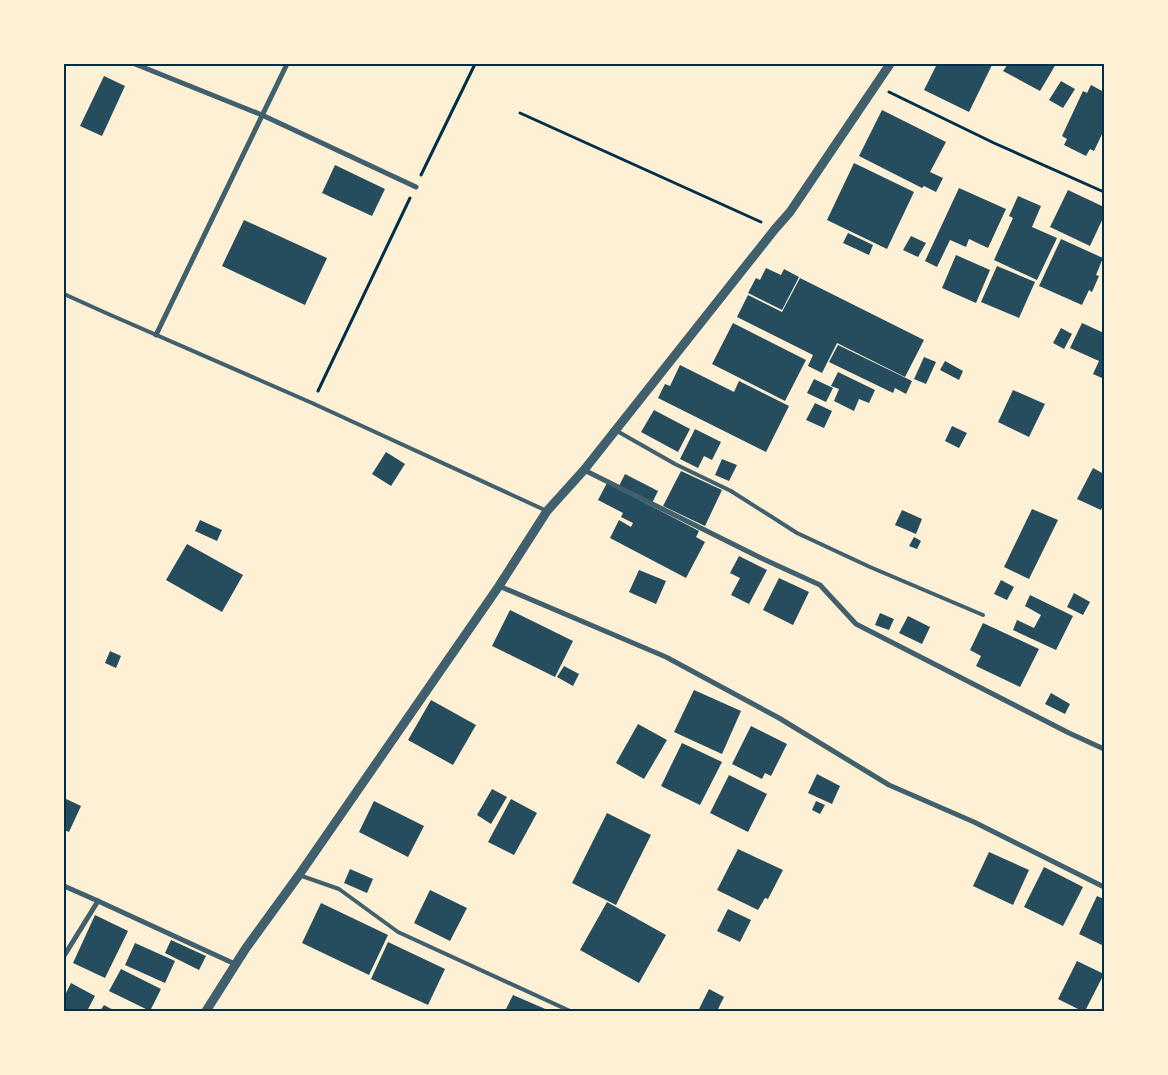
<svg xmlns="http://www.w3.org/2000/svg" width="1168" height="1075" viewBox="0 0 1168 1075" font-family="'Asap Condensed',sans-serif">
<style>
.building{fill:#264d5e}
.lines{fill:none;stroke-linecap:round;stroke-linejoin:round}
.path{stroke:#003049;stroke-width:3}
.service{stroke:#3f606c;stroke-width:4}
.minor{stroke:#3f606c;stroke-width:5}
.tertiary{stroke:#3f606c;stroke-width:9}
.neatline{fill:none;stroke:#003049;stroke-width:2}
</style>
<rect width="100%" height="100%" fill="#fdf0d5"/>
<!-- building -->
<g class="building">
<path d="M937,64H989L992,65L969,112L924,90Z"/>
<path d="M1008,64H1056L1040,91L1003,71Z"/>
<path d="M104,76L125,86L102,136L80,126Z"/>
<path d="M1061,81L1075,89L1063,108L1049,100Z"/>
<path d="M1091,85L1104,92V130L1094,151L1090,149L1086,156L1064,145L1067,139L1062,136L1083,91L1087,93Z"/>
<path d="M882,110L946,142L930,172L943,178L936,192L924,186L922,188L859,156Z"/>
<path d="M854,163L914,192L887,249L827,220Z"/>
<path d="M335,165L385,189L372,216L322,193Z"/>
<path d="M959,188L1006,209L988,248L969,239L966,247L950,240L937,267L925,261Z"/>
<path d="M1068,190L1104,207V216L1090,246L1050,227Z"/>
<path d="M1018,196L1041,206L1032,227L1057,238L1037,280L994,260L1013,218L1009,216Z"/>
<path d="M244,220L327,258L305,305L222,266Z"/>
<path d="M848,233L873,245L869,255L843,243Z"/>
<path d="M911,236L926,243L918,257L903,250Z"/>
<path d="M1061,239L1103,258L1096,275L1099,276L1092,292L1089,290L1082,305L1039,286Z"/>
<path d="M956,255L990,270L976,303L942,288Z"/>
<path d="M997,266L1035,282L1019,318L981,302Z"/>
<path d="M766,268L781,275L784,269L799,277L782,310L748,293L756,278L760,280Z"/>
<path d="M800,278L924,340L905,377L837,343L822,373L808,366L813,355L737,317L748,295L782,312Z"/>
<path d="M733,323L806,360L785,401L712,364Z"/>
<path d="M1082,323L1104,333V379L1093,374L1099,361L1070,348Z"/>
<path d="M1061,328L1072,334L1064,349L1053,343Z"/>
<path d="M838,345L912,381L906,394L895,388L893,393L829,362Z"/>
<path d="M924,357L936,362L926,384L914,379Z"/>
<path d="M945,361L963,371L959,380L940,370Z"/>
<path d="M680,365L734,392L739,381L789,406L766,452L658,398L665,384L670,386Z"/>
<path d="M838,372L875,390L869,403L859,399L854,411L834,401L839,389L831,386Z"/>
<path d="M814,379L833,388L826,402L807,393Z"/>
<path d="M1013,390L1045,404L1029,437L998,422Z"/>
<path d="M815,403L832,411L824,428L806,420Z"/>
<path d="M654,410L690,429L678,452L641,432Z"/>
<path d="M952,426L967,433L959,448L945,441Z"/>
<path d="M695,429L721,442L712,460L704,456L698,468L680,459Z"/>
<path d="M386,452L405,464L391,486L372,474Z"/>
<path d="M722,459L737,465L729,481L715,475Z"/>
<path d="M1093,468L1104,474V503L1101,510L1077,499Z"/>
<path d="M681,471L722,490L705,526L663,506Z"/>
<path d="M625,474L658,491L652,503L619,486Z"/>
<path d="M607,483L699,531L696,537L705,542L686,578L610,538L619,520L631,527L633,523L621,517L623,513L598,500Z"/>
<path d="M1032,509L1058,520L1029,579L1004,567Z"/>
<path d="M902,510L922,519L916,534L895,525Z"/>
<path d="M200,520L222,530L217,541L195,531Z"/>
<path d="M914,537L921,541L917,549L909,546Z"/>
<path d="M187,544L243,575L222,612L166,580Z"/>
<path d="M739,556L767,570L749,604L731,595L740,578L730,573Z"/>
<path d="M639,570L666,581L656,604L629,592Z"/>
<path d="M779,578L809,592L793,625L763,610Z"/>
<path d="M1001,580L1014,587L1007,600L994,594Z"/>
<path d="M1074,593L1090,602L1083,615L1067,607Z"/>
<path d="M1030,595L1073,616L1056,650L1013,630L1017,620L1034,628L1041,615L1025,606Z"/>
<path d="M510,610L573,641L555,677L492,646Z"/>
<path d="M880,613L894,619L889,630L875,625Z"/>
<path d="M908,616L930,627L922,644L899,633Z"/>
<path d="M983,623L1039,649L1020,687L976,666L981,656L970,650Z"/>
<path d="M110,651L121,656L116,668L105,663Z"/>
<path d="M564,666L579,674L573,686L557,677Z"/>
<path d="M694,690L741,711L722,754L674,732Z"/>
<path d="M1051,693L1070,704L1065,714L1045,704Z"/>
<path d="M431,700L476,725L453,765L408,740Z"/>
<path d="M638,724L667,740L644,779L616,763Z"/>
<path d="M751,726L787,744L771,776L765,773L762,779L732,764Z"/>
<path d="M682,743L722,762L700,805L661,786Z"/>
<path d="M817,774L840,786L832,804L808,793Z"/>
<path d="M729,775L767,794L748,832L710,813Z"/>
<path d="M492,789L507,797L491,824L477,815Z"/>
<path d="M64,798L81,806L69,832L64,830Z"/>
<path d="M511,799L537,813L514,855L488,842Z"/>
<path d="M374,801L424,826L408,857L359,832Z"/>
<path d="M816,801L825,805L820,814L812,810Z"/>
<path d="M607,813L651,835L616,905L572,883Z"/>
<path d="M738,849L783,870L768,899L765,898L758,910L717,890Z"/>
<path d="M989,852L1029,870L1013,905L973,886Z"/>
<path d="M1044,867L1083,887L1063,926L1024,907Z"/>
<path d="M350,869L373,879L367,893L344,883Z"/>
<path d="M430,890L467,908L450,941L414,923Z"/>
<path d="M1097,896L1104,899V946L1079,934Z"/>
<path d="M607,902L666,935L639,983L580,950Z"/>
<path d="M321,903L388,935L369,975L302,943Z"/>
<path d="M728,909L751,920L740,942L717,931Z"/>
<path d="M95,915L128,931L105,978L73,963Z"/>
<path d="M171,940L206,956L199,970L165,953Z"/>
<path d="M388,942L445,969L428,1005L371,979Z"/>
<path d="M135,943L175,961L165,983L125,965Z"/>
<path d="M1077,961L1104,974L1085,1011H1082L1058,999Z"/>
<path d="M121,969L161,989L150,1011L109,991Z"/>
<path d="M71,983L95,996L87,1011H64V997Z"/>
<path d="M709,989L724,997L717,1011H698Z"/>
<path d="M513,995L550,1011H505Z"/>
<path d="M104,1005L115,1011H100Z"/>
</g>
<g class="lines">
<!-- path -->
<g class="path">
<path d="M889,92L994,143L1104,192"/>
<path d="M520,113L761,222"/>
<path d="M421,175L475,64"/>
<path d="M318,391L410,198"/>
</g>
<!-- service -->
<g class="service">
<path d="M64,294L106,313L312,403L547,511"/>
<path d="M617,431L675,464L731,491L797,533L870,567L983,615"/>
<path d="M299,875L339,889L398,932L570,1011"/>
</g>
<!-- minor -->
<g class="minor">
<path d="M135,64L262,115L416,187"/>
<path d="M156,335L287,64"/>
<path d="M584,470L761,558L820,585L856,624L1069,733L1104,749"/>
<path d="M499,586L666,657L779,718L889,785L974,822L1104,887"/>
<path d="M64,886L98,901L235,964"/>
<path d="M64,956L98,901"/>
</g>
<!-- tertiary -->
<path class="tertiary" d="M206,1011L246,948L299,875L499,586L547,511L584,470L775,229L790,212L890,64"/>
</g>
<!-- border -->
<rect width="1168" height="1075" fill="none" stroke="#fdf0d5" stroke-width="130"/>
<rect x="65" y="65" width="1038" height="945" class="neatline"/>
</svg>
